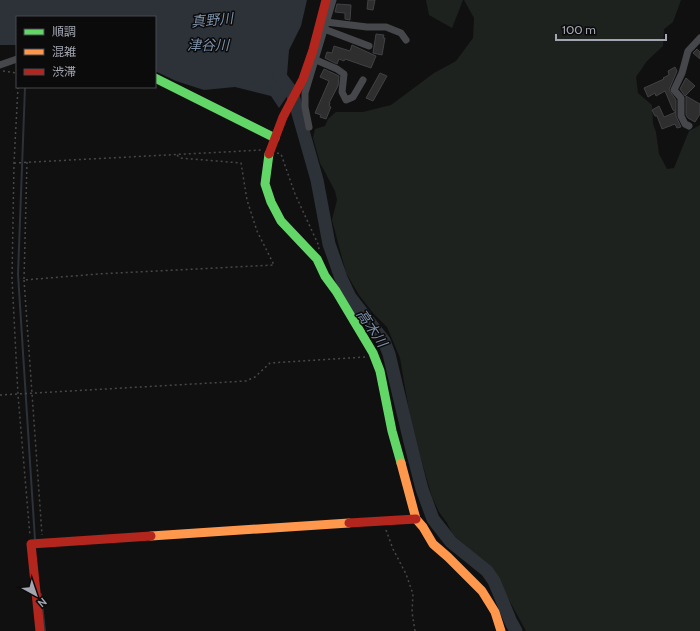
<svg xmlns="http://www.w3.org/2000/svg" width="700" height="631" viewBox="0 0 700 631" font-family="Cabin,'Noto Sans JP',sans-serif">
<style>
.green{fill:#1d221e}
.water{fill:#2c3238}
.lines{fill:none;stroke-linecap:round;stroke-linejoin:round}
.stream{stroke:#2c3238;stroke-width:2}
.river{stroke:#2c3238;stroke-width:13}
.building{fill:#2e2e2f;stroke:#404144}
.path{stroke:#48484b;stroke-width:1.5;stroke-dasharray:2 3;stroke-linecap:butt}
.street{stroke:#46474a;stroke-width:7}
.fast{stroke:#63d668;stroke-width:9}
.slow{stroke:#ff974d;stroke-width:9}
.jam{stroke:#b3261e;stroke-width:9}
.labels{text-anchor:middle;stroke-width:3;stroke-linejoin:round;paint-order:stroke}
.water-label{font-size:14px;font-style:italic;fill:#7c90a9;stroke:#0b0b0c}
</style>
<rect width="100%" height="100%" fill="#101011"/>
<!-- green -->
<g class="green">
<path d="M426,0H463L452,28L429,15Z"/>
<path d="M464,0H681L673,22L664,29L663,46L647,61L636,77L638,93L652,105L653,124L656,132L659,154L667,169L674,168L689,131L700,125V631H526L503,589L487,564L453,535L447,523L439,512L432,497L412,428L400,358L387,327L373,313L359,295L346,273L332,220L337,200L335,191L320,163L313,138L315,129L325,126L328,119L336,112H363L391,105L434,73L456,61L473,38L474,18Z"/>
</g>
<!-- water -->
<path class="water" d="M0,0H307L301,26L289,50L287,75L290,92L279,108L271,96L235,87L204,90L176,81L155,71V17H17V45H0Z"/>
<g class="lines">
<!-- stream -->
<g class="stream">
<path d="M25,87L18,274L35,540"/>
<path d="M41,594L45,631"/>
</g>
<!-- river -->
<path class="river" d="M279,75L292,92L317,180L329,244L341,278L350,297L384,341L389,354L410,442L422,489L433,519L451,542L487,571L494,581L511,622L516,631"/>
</g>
<!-- building -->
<g class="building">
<path d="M368,0H375L373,10L367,9Z"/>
<path d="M337,4L351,5L350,20L345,19V13L335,12Z"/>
<path d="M376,34L384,35L383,38H385L382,55L373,53Z"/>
<path d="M352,45L376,56L371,68L345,59L344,61L339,59L337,64L325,58L327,52L332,53L334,46L350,51Z"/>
<path d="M697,49L700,52V59L693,53Z"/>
<path d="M675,67L677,71L669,90L676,100V116L681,127L677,128L675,124L662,129L657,116H655L652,110L659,106L664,117L676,112L673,110L665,91L656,96L655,93L648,97L644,88L664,79L663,78L669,75L668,71Z"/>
<path d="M324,69L339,76L338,86L329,103H330L329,106L331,107L326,119L320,117L321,115L315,113L329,81L320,77Z"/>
<path d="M380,73L387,76L373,101L366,98Z"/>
<path d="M686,78L695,86L685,96L680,89Z"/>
<path d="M686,96L700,104V114L695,122L688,118L686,115Z"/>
</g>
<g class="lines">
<!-- path -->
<g class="path">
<path d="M3,71L17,73"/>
<path d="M18,87L14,163L12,278L18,395L30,536"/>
<path d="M277,153L281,154L295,194L318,244L319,249"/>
<path d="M27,162L24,280L98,274L274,265L257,231L247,200L241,163L180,158L176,154"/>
<path d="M14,163L262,150"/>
<path d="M24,280L42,535"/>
<path d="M0,395L246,381L255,377L270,363L366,357"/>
<path d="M386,530L393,549L406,574L413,594L412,612L415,631"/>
</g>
<!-- street -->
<g class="street">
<path d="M326,22L367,27H386L401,33L406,40"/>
<path d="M324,29L369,46"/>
<path d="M316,60L337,69L344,74L342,92L346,100L353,97L363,80"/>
<path d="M0,65L17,59"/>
<path d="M689,126L685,124L681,116V98L674,90L682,73L688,51L700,38"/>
<path d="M309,127L305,107V93L333,0"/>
</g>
<!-- fast -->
<g class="fast">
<path d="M155,78L275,138"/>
<path d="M269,154L265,184L271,202L281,221L317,259L325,276L336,291L373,353L380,371L392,431L401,463"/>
</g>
<!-- slow -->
<g class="slow">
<path d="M401,463L416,519L423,527L433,544L448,557L482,591L495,612L501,631"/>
<path d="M151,536L349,523"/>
</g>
<!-- jam -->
<g class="jam">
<path d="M269,154L283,117L303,79L313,50L326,0"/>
<path d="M349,523L416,519"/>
<path d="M40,631L31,544L151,536"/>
</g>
</g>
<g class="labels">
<!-- water labels -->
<g class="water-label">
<text transform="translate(212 20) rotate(-5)" y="5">真野川</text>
<text x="208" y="50">津谷川</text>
<text transform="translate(372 328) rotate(56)" y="5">高木川</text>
</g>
</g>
<!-- legend -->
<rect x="16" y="16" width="140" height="72" fill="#0b0b0c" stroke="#48494e"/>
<rect x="24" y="29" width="20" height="6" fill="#63d668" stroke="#48494e"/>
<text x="52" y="36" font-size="12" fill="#a3a6b1">順調</text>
<rect x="24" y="49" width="20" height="6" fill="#ff974d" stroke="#48494e"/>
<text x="52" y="56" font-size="12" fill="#a3a6b1">混雑</text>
<rect x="24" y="69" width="20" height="6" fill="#b3261e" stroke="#48494e"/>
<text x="52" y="76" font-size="12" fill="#a3a6b1">渋滞</text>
<!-- north arrow -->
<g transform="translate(36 595) rotate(140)" stroke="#0b0b0c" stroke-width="3" paint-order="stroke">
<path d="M0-3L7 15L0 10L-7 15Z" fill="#a3a6b1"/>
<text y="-6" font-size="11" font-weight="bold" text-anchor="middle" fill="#a3a6b1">N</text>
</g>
<!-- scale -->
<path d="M556 34v6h110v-6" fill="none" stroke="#a3a6b1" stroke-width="2"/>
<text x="562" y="34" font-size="12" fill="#a3a6b1" stroke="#0b0b0c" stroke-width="3" paint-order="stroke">100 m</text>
</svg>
